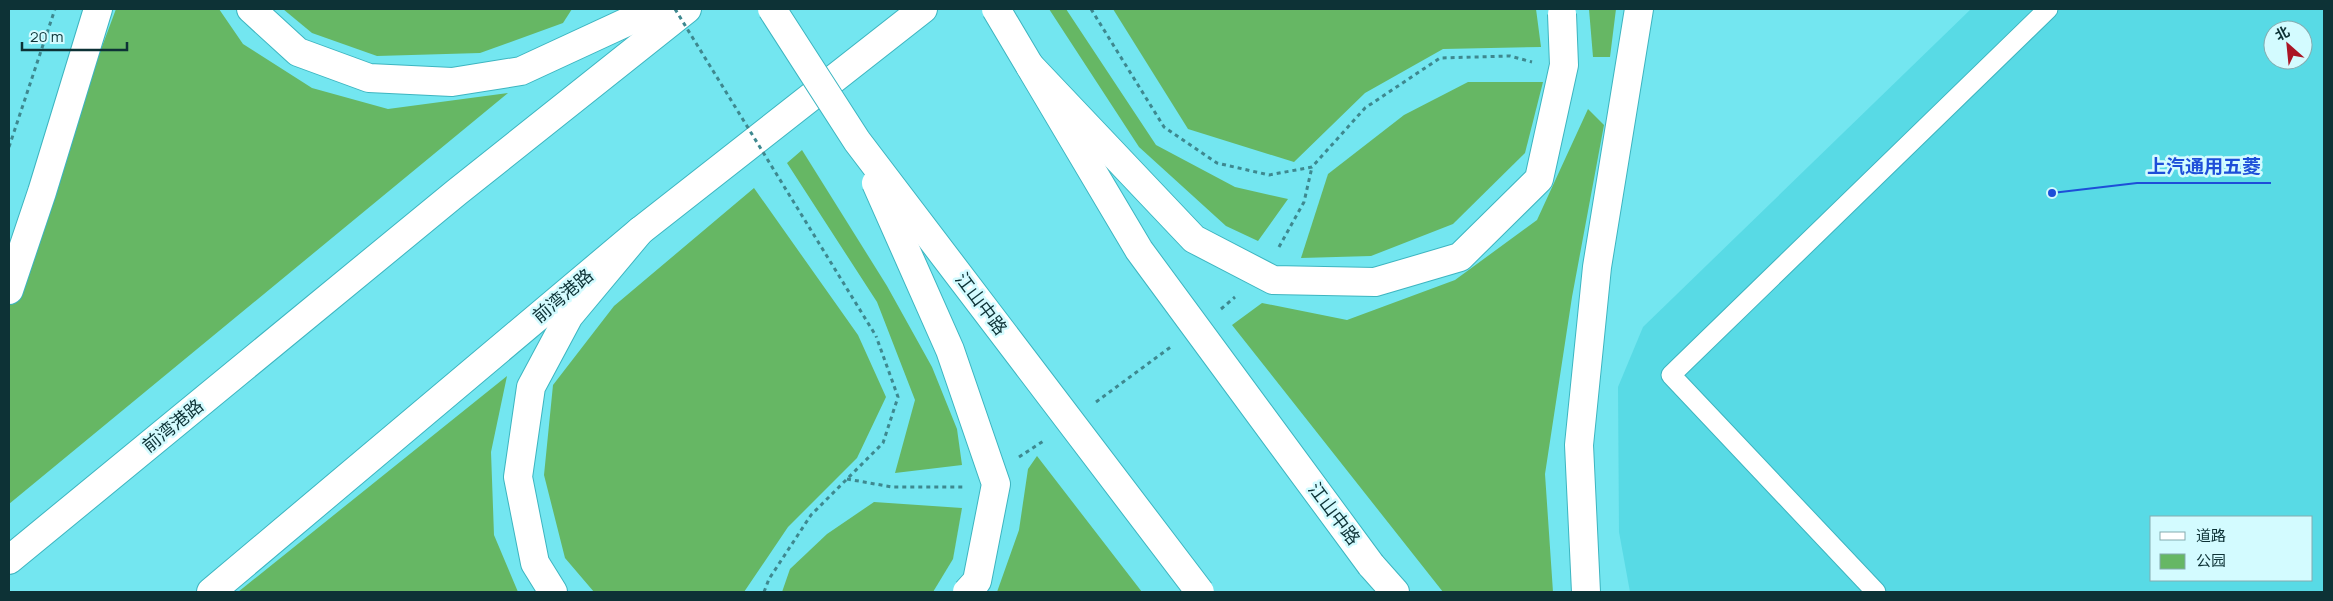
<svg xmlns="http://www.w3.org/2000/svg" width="2333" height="601" viewBox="0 0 2333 601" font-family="Manrope,'Noto Sans SC',sans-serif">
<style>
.built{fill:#58dae5;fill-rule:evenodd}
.green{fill:#66b764}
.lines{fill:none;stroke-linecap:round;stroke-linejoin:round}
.lane-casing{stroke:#3db5c0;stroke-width:21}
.secondary-casing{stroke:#3db5c0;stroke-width:30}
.primary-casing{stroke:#3db5c0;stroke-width:30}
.path{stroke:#3e888f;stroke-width:3;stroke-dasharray:4 4;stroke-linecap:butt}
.lane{stroke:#fff;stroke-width:19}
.secondary{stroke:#fff;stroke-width:28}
.primary{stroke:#fff;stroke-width:28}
.primary-bridge-casing{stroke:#3db5c0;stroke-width:30;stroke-linecap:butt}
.path-bridge{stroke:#3e888f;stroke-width:3;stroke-dasharray:4 4;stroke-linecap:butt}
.primary-bridge{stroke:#fff;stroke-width:28}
.labels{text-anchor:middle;stroke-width:5;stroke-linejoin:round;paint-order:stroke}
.street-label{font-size:18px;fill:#0d3236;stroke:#d3fbff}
.leader{fill:none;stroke:#1d4ed8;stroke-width:2}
.callout-dot{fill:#1d4ed8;stroke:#d3fbff;stroke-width:2}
.callout-label{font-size:19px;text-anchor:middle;font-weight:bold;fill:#1d4ed8;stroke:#d3fbff;stroke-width:5;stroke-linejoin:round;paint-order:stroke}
</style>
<rect width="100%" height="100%" fill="#73e6f0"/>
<!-- built -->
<path class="built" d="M1971,9H2324V592H1630L1619,532L1618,387L1643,327ZM2273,30H2303V60H2273ZM2152,517H2312V580H2152Z"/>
<!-- green -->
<g class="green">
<path d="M116,9H219L243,44L312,88L388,109L508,93L9,504V297Z"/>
<path d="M283,9H572L563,23L480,53L377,56L312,33Z"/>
<path d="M1049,9H1066L1156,145L1235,187L1288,199L1258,241L1226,226L1139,147Z"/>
<path d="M1113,9H1536L1541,47L1443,49L1365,93L1294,162L1188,129Z"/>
<path d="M1589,9H1616L1610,57H1593Z"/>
<path d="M1468,82H1543L1525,153L1453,224L1371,256L1301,258L1328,174L1404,115Z"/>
<path d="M1588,109L1604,125L1572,297L1545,474L1553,592H1443L1232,325L1262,303L1347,320L1455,280L1537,220Z"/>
<path d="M802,150L887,286L932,367L957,429L962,465L895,473L915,400L877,302L787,163Z"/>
<path d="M754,188L858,335L886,397L857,458L788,527L744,592H594L565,558L544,475L553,385L614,306Z"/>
<path d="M507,376L491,452L494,535L518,592H238Z"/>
<path d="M1037,456L1142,592H997L1019,530L1028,469Z"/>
<path d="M874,502L962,508L953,559L933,592H782L790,569L827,534Z"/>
</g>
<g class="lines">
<!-- lane casing -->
<g class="lane-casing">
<path id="lane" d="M1876,592L1671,375L2048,9"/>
</g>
<!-- secondary casing -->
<g class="secondary-casing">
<g id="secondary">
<path d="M9,560L457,192L687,9"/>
<path d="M211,592L640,231L923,9"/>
</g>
</g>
<!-- primary casing -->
<g class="primary-casing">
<g id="primary">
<path d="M251,9L298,52L369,78L452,82L521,71L655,9"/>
<path d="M9,290L42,192L98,9"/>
<path d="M1371,565L1395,592"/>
<path d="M553,592L535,563L518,477L531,387L569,316L640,231"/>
<path d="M1586,592L1579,445L1597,267L1639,9"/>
</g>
</g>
<!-- path -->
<g class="path">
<path d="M1091,9L1164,127L1217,163L1269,175L1312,167L1365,108L1440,58L1510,56L1532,62"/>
<path d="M9,147L55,9"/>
<path d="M1279,247L1304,202L1312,167"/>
<path d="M1221,309L1235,297"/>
<path d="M1096,402L1172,346"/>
<path d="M1019,457L1045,440"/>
<path d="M847,479L892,487H964"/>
<path d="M764,592L769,579L811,515L883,443L898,397L876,336"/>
</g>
<!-- lane -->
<use href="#lane" class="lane"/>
<!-- secondary -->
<use href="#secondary" class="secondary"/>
<!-- primary -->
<use href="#primary" class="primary"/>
<!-- primary-bridge casing -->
<g class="primary-bridge-casing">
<g id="primary-bridge">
<path d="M772,9L857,141L1200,592"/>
<path d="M996,9L1139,250L1371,565"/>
<path d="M1030,66L1194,239L1273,280L1375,282L1460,257L1539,179L1564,65L1562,14"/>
<path d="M876,183L950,350L996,484L977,581L967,592"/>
</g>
</g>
<!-- path-bridge -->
<path class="path-bridge" d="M675,9L876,336"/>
<!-- primary-bridge -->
<use href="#primary-bridge" class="primary-bridge"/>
</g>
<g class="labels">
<!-- street labels -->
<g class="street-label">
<text transform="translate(563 296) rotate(-40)" y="6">前湾港路</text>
<text transform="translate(981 304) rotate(53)" y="6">江山中路</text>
<text transform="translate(173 426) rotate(-39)" y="6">前湾港路</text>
<text transform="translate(1334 514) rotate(53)" y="6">江山中路</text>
</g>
</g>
<!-- callouts -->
<path class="leader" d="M2052 193L2137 183H2271"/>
<circle class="callout-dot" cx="2052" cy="193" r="5"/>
<g class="callout-label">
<text x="2204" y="173">上汽通用五菱</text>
</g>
<!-- border -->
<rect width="2333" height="601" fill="none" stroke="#0d3236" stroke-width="20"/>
<!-- legend -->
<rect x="2150" y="516" width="162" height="65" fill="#d3fbff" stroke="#84abaf"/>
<rect x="2160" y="532" width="25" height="8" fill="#ffffff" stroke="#84abaf"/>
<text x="2196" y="541" font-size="15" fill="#0d3236">道路</text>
<rect x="2160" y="554" width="25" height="15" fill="#66b764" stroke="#84abaf"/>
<text x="2196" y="566" font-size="15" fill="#0d3236">公园</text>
<!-- north arrow -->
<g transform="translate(2288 45) rotate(333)"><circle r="24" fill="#d3fbff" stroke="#84abaf"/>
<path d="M0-4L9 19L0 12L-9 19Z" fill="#aa1525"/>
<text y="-8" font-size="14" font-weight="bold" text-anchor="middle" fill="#0d3236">北</text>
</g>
<!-- scale -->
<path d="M22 42v8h105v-8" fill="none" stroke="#0d3236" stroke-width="2.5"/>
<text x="30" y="42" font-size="15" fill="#0d3236" stroke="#d3fbff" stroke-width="4" paint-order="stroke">20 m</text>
</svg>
